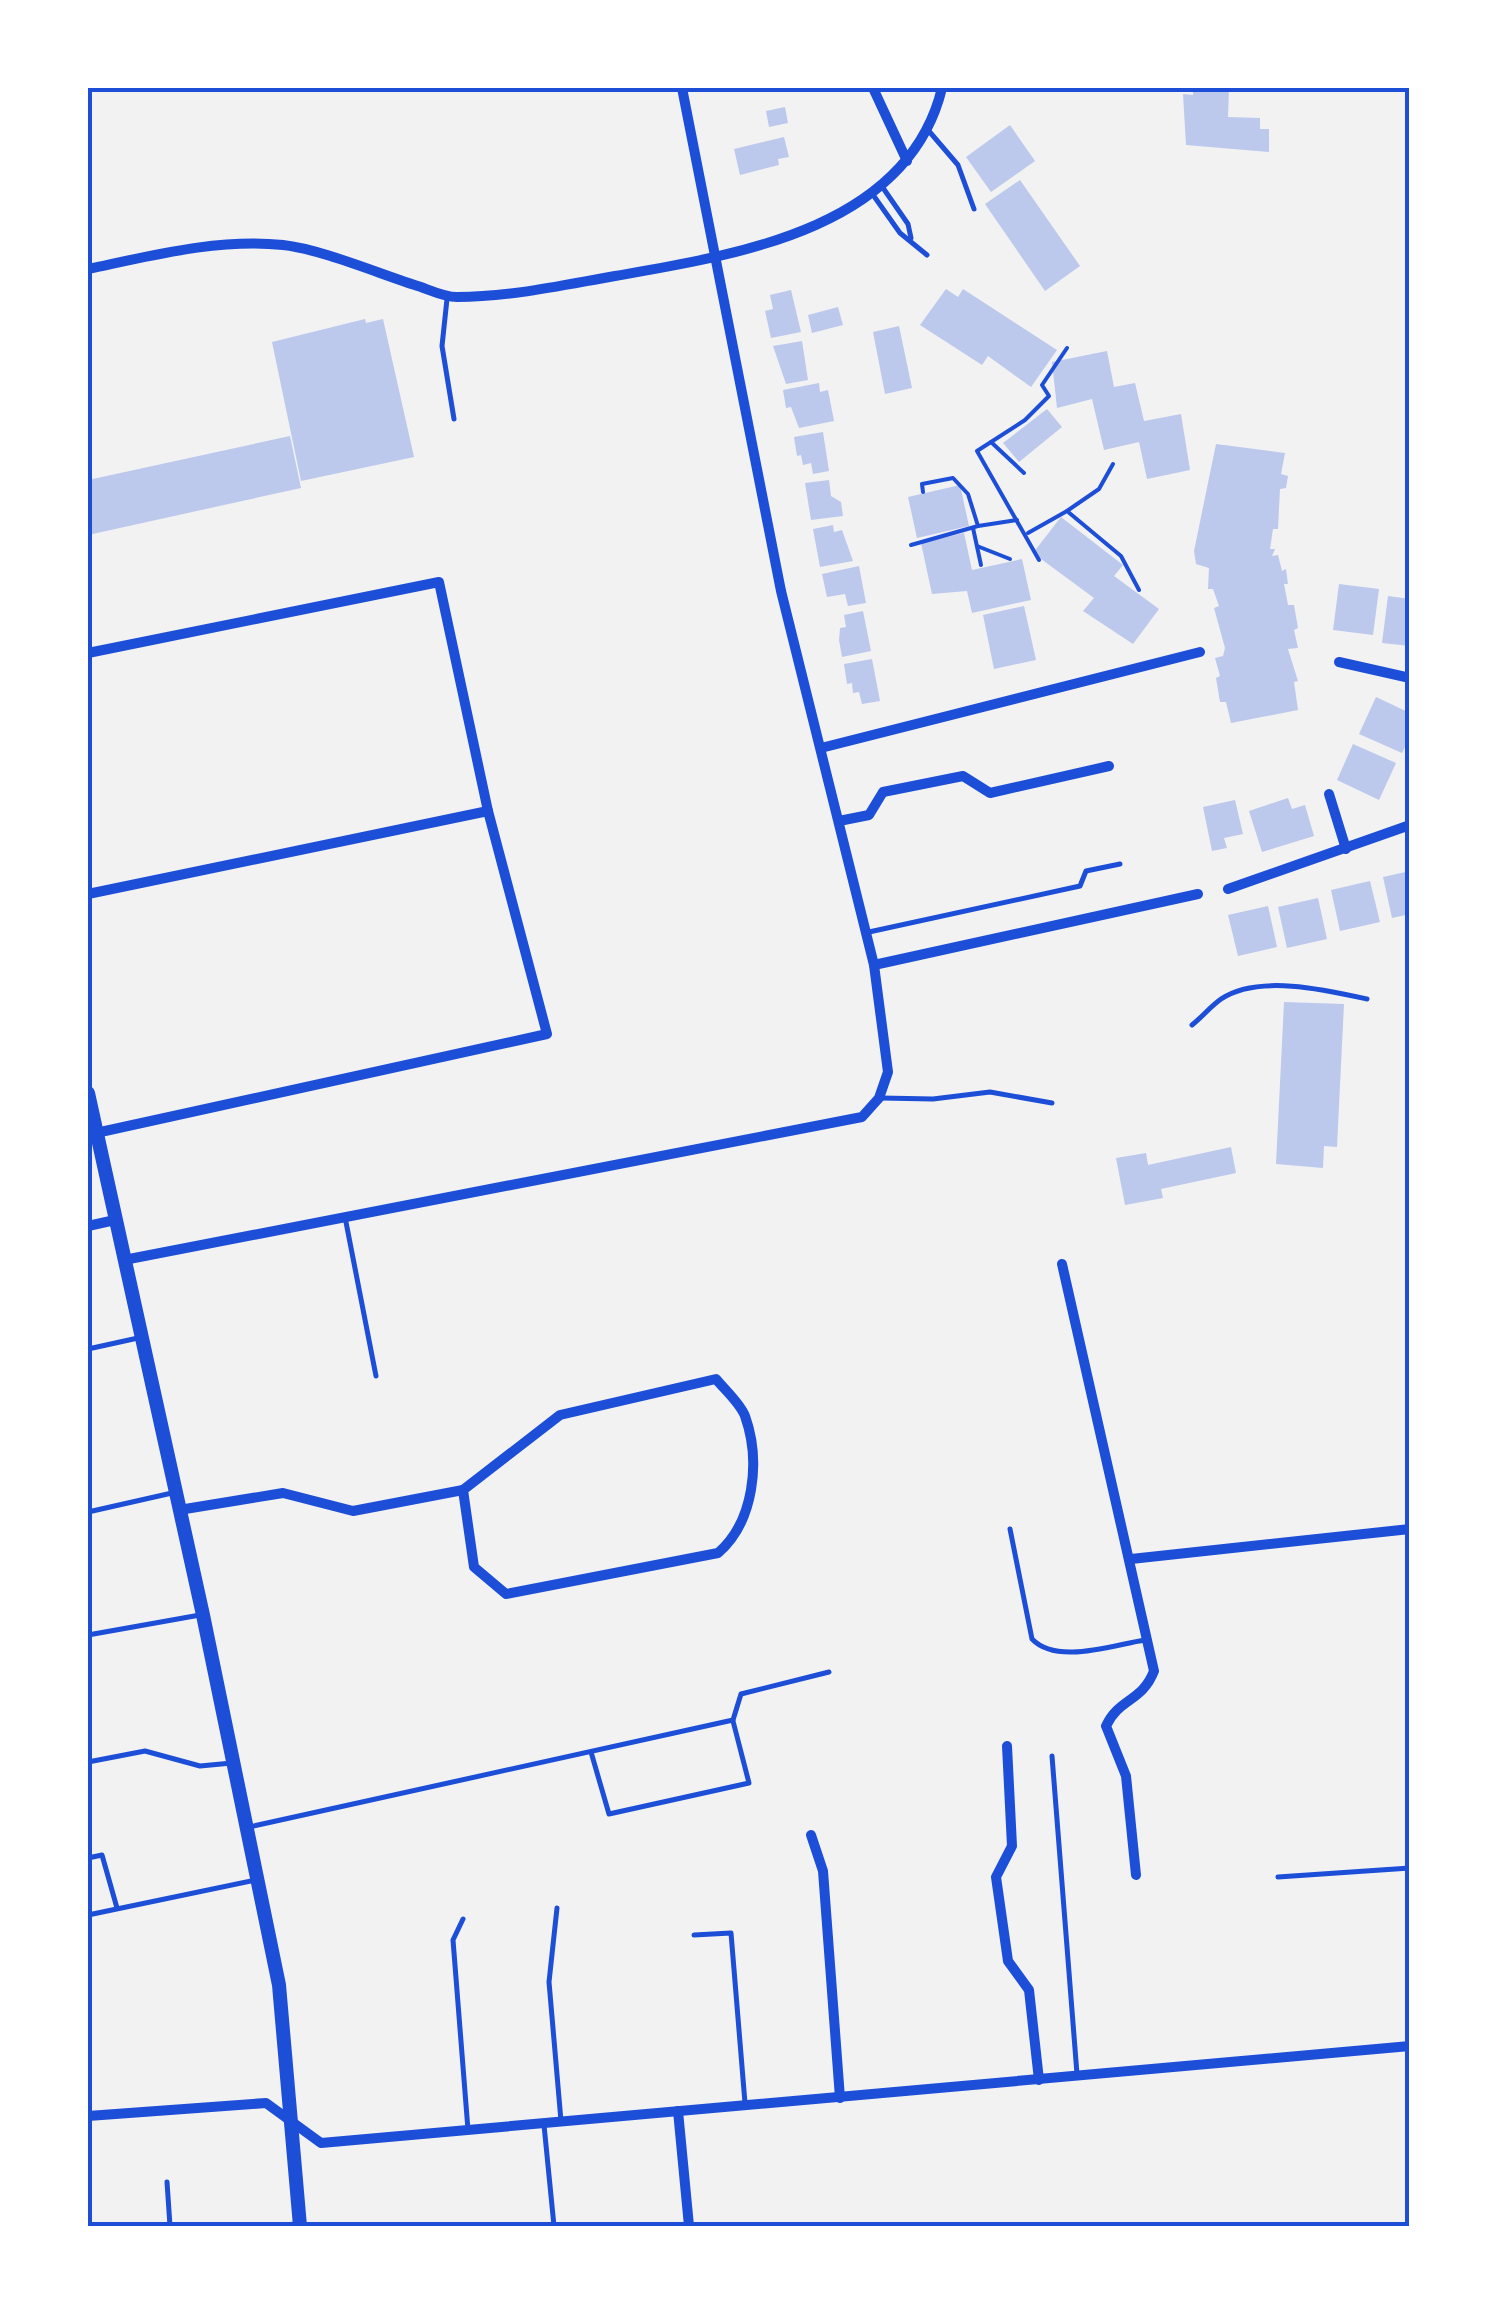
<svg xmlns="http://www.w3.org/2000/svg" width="1497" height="2314" viewBox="0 0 1497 2314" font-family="Signika,sans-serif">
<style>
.building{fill:#bdc9ec}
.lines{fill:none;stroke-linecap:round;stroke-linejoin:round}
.path{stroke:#1d4ed8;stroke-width:4}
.service{stroke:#1d4ed8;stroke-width:5}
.minor{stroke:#1d4ed8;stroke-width:10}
.tertiary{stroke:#1d4ed8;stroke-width:14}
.neatline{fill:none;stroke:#1d4ed8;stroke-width:4}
</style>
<rect width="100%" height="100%" fill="#f2f2f2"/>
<!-- building -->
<g class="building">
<path d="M1193,88H1229L1228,117L1260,118V129H1269V152L1186,145L1183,94L1193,95Z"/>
<path d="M785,107L788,123L769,127L766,111Z"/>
<path d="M1010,125L1035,161L991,192L966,157Z"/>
<path d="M784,137L789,157L778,159L779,165L740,175L734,149Z"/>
<path d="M1020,180L1080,266L1045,291L985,204Z"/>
<path d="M946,289L958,297L963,289L1057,350L1031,387L988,356L982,365L920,325Z"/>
<path d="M791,290L801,332L771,338L765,311L773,309L770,295Z"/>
<path d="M838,307L843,325L812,333L808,315Z"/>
<path d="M365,319L366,323L383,319L414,457L301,481L272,342Z"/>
<path d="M899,326L912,388L885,394L873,332Z"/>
<path d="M802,341L808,380L786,384L773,346Z"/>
<path d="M1107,351L1114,387L1135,383L1144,421L1181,414L1190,470L1147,479L1139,442L1104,450L1092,399L1057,408L1052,362Z"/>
<path d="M819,383L820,392L828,390L834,421L799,428L791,407L786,408L783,390Z"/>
<path d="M1047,409L1062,427L1019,462L1003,443Z"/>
<path d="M823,432L829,471L813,474L811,463L803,465L801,455L797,456L794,437Z"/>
<path d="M290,436L301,488L88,535V480Z"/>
<path d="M1216,444L1285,453L1281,474L1288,476L1286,488L1280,489L1278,529H1273L1270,549H1275L1272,556L1278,555L1282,571L1286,569L1288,584H1284L1288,605H1294L1298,628L1294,630L1298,648L1288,649L1298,681L1294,682L1298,710L1231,723L1226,702H1220L1216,678L1220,676L1215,658L1223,656L1225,648L1214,608L1219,606L1213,589H1208L1209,568L1196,564L1194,551Z"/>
<path d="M829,480L831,496L841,502L843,516L811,520L805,483Z"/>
<path d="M960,485L969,526L917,538L908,497Z"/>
<path d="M1061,517L1123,565L1114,576L1159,609L1133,644L1083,611L1094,598L1033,553Z"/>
<path d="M833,525L834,532L842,530L853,561L820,567L813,529Z"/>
<path d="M964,533L972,570L1022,559L1031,600L972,613L967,591L932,594L921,543Z"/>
<path d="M859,566L866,603L848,606L845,594L827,597L822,574Z"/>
<path d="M1339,584L1379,589L1373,635L1333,630Z"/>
<path d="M1388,596L1410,599V646L1382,643Z"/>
<path d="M1024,606L1036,660L994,669L983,615Z"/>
<path d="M863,611L871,651L842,657L839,640L840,628L846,627L844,615Z"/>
<path d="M872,659L880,701L862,704L859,692L853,693L852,683L847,684L844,664Z"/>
<path d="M1376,697L1410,713V736L1402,753L1359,734Z"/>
<path d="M1353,744L1396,763L1379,800L1337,780Z"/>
<path d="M1288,798L1292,809L1305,805L1314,836L1262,852L1249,811Z"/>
<path d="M1235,800L1243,834L1224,838L1227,848L1212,851L1203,807Z"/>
<path d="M1410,871V914L1392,918L1383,877Z"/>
<path d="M1370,881L1380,922L1340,931L1331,890Z"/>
<path d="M1318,898L1327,939L1287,948L1278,907Z"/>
<path d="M1268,906L1277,947L1238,956L1228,915Z"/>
<path d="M1284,1002L1344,1004L1337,1147L1324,1146L1323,1168L1276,1164Z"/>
<path d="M1231,1147L1236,1173L1161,1189L1163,1198L1125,1205L1116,1158L1146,1153L1148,1165Z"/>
</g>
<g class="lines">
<!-- path -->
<g class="path">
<path d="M991,442L1024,473"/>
<path d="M1113,464L1099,489L1067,511L1121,556L1139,590"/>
<path d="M978,526L1017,520"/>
<path d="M973,528L981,565"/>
<path d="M1028,533L1067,511"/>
<path d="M911,545L978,526L968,494L953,478L922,484L923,492"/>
<path d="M977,546L1010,559"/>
<path d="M1039,560L977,451L1025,420L1049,396L1042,385L1067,348"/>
</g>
<!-- service -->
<g class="service">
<path d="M928,130L958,165L974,209"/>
<path d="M881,185L908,224L911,238"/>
<path d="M871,192L900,233L927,255"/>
<path d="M447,299L442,346L454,419"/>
<path d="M869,932L1080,886L1086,871L1120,864"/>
<path d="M1192,1025C1202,1017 1211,1006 1221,999C1258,974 1327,990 1367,999"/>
<path d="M881,1098L933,1099L990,1092L1052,1103"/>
<path d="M345,1217L376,1376"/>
<path d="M88,1349L138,1338"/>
<path d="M88,1512L172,1493"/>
<path d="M1010,1529L1032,1639C1057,1665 1112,1645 1145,1640"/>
<path d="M88,1635L200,1615"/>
<path d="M591,1752L609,1814L749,1783L733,1721"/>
<path d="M1052,1756L1077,2074"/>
<path d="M88,1762L145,1751L200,1766L232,1763"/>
<path d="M249,1827L733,1720L741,1694L829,1672"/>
<path d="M88,1858L102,1855L117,1908"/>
<path d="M1278,1877L1410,1868"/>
<path d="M557,1908L549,1982L561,2121"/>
<path d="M88,1915L256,1880"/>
<path d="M463,1919L453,1940L468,2130"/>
<path d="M694,1935L731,1933L745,2103"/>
<path d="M544,2125L554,2226"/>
<path d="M167,2182L170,2226"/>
<path d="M267,2226L297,2224"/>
</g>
<!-- minor -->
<g class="minor">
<path d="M873,88L907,161"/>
<path d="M88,269C150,256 219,238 283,245C321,249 382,275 421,287C432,291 445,297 457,297C510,297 563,285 615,276C736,255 908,229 942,88"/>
<path d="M88,653L439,582L488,811L547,1034L96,1133"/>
<path d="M1339,662L1410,678"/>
<path d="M821,748L1200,652"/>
<path d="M1329,794L1346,849"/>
<path d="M839,821L869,815L883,792L963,776L990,793L1109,766"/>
<path d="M1228,889L1410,825"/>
<path d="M88,894L488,811"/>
<path d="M874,965L1198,894"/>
<path d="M88,1226L115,1220"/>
<path d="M124,1260L862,1117L879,1098L888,1072L874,965L781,591L682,88"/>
<path d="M1062,1264L1154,1671C1142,1702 1119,1698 1106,1726L1126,1776L1136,1875"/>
<path d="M716,1379C725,1390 740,1403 745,1416C761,1461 754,1522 718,1553L506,1594L474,1567L463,1490L560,1415Z"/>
<path d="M179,1510L283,1493L353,1511L463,1490"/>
<path d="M1131,1559L1410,1529"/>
<path d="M1007,1746L1012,1846L996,1877L1008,1961L1029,1990L1039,2080"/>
<path d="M811,1835L823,1871L840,2098"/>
<path d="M678,2111L689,2226"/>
<path d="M88,2116L266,2103L321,2143L1410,2046"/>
</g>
<!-- tertiary -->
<path class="tertiary" d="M88,1093L203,1615L279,1985L300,2226"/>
</g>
<!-- border -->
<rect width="1497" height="2314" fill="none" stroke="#ffffff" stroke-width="180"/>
<rect x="90" y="90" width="1317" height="2134" class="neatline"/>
</svg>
